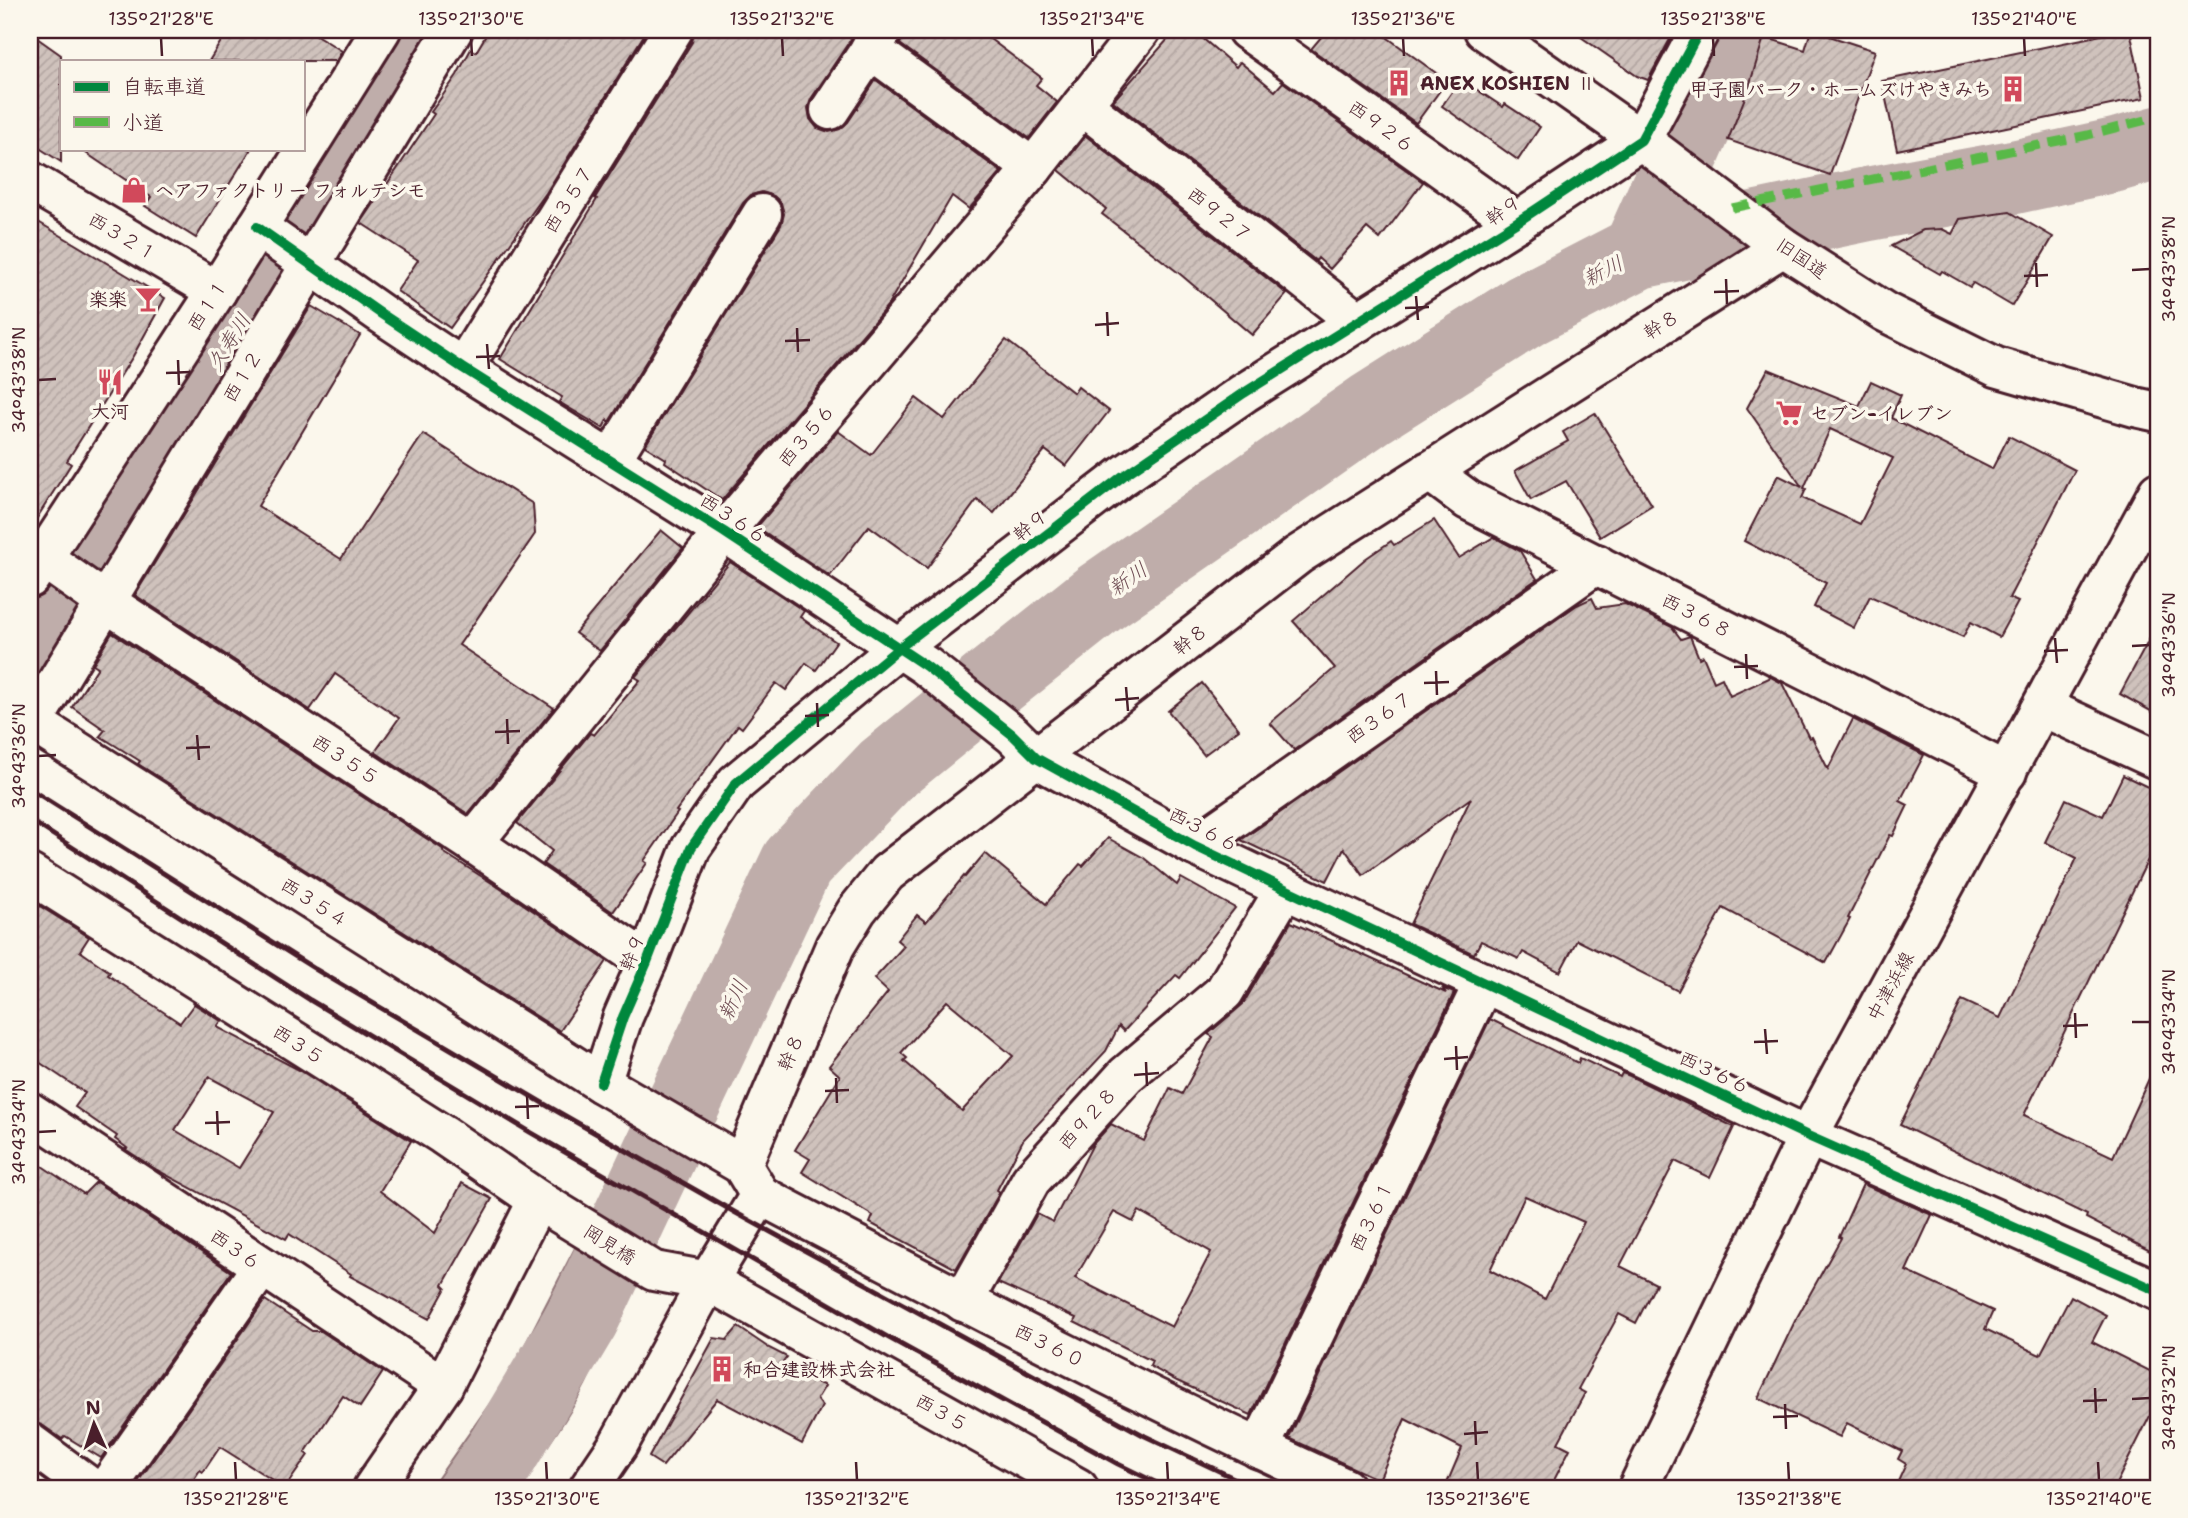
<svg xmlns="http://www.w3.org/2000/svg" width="2188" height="1518" viewBox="0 0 2188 1518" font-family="'Shantell Sans','Klee One',sans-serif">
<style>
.water{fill:#bfadaa;stroke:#907477;stroke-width:2}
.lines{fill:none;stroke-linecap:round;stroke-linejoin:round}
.river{stroke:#bfadaa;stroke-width:74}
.building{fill:url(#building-hatch);stroke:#4a1f2b;stroke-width:2;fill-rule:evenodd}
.minor-casing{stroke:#4a1f2b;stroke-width:44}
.minor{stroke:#fbf7ec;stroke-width:38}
.rail{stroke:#4a1f2b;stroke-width:5}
.quiet{stroke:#58b947;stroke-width:9;stroke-dasharray:18 9;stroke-linecap:butt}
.cycleway-casing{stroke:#fbf7ec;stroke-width:15}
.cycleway{stroke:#00873e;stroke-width:10}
.ticks{fill:none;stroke:#4a1f2b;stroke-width:2.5}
.labels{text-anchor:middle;stroke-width:7;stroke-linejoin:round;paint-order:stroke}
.poi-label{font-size:19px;font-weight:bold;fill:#4a1f2b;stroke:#fbf7ec;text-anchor:start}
.street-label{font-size:19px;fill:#4a1f2b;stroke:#fbf7ec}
.water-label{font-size:21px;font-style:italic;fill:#6d4a51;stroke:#fbf7ec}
.neatline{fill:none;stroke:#4a1f2b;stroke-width:2.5}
.ticks-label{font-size:18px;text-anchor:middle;fill:#4a1f2b}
</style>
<defs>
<pattern id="building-hatch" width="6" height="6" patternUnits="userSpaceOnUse" patternTransform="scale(1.75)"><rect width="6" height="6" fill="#cfc2bc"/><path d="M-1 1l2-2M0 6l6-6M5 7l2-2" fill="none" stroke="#b3a6a2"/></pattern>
</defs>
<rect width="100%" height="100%" fill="#fbf7ec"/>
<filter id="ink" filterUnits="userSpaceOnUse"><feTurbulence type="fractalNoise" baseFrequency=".0143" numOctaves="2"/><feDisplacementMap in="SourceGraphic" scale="14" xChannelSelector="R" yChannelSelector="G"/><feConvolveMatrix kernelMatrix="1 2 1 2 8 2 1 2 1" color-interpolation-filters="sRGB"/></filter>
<g filter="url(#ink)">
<!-- water -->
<path class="water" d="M576,1246L622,1275C613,1311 603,1350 586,1383C567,1420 542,1454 518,1488H431L509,1376Z"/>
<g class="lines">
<!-- river -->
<g class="river">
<path d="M1639,252L1696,124L1739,38"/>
<path d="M30,651L215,364L422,30"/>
<path d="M481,1488L583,1317L797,863L886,770L989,686L1101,597L1371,409L1527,310L1639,252L1868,204L2014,177L2116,155L2158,143"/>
</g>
</g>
<!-- building -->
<g class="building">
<path d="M228,30H308L342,51L336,61H209Z"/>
<path d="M489,30H647L546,193L450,328L397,291L418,260L361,223L434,114L431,112L457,75L471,49L476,52Z"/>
<path d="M695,30H857L811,99L808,108L810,119L817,128L829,132L840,129L848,122L876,80L1001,172L969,209L952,196L888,305L722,500L665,462L666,459L645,446L781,225L784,214L781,203L774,196L762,192L751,195L743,203L609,422L607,420L603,428L559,402L562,397L500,359L597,199L595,198L692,42Z"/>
<path d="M905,30H978L1042,78L1036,85L1057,102L1029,138L900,44Z"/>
<path d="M1176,30H1193L1236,67L1240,62L1275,91L1283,82L1423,182L1380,239L1367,228L1330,269L1318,258L1316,261L1113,101Z"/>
<path d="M1327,30H1377L1447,81L1416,123L1311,49Z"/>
<path d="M1571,30H1675L1648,80L1637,76Z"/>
<path d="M1811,30L1875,51L1830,175L1728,140L1748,90L1764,37L1805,50Z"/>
<path d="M2125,30H2130L2144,98L1897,150L1882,81Z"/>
<path d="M30,33L61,55V162L30,142Z"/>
<path d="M1461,79L1503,107L1505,104L1540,127L1518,160L1442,106Z"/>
<path d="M1086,136L1287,294L1252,335L1180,274L1102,214L1106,209L1059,170Z"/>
<path d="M80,149H251L196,238L145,206L151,197Z"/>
<path d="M2010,212L2053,237L2012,306L1973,283L1970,287L1942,271L1940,274L1891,246L1923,230L1942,229L1952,234L1960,219Z"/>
<path d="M30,217L165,298L133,356L67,461L71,464L30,529Z"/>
<path d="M311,306L360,335L258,506L341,559L423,434L533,504L535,534L459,645L554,708L468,814L375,752L399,718L335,674L310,710L135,595Z"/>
<path d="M1006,340L1074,393L1078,387L1109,411L1066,466L1045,450L994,513L977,500L927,568L869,526L830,576L757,527L838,431L871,455L916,398L944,419Z"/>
<path d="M1768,369L1859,406L1871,381L1901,395L1891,418L1992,469L2009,436L2075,470L2009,598L2018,602L1999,637L1971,622L1963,637L1870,596L1854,628L1814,607L1826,583L1744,541L1778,475L1802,487L1747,408ZM1830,429L1893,458L1860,524L1802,498L1806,489L1804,488Z"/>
<path d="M1595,413L1652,505L1600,537L1566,481L1531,500L1515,471L1568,441L1563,432Z"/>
<path d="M1434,520L1459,558L1494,537L1520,551L1537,579L1294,750L1270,723L1335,668L1293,621L1365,559L1391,541L1394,545Z"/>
<path d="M661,530L683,548L600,651L575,633Z"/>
<path d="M730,562L804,611L800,617L836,642L816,670L806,663L786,690L776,683L742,728L738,725L676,811L678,812L644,861L647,863L613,912L543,864L552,851L517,823L590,733L594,735L640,680L635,677Z"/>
<path d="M1592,598L1597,608L1625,604L1672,627L1681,639L1690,636L1699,658L1703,656L1714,682L1722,678L1730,696L1771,677L1782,683L1809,738L1812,737L1828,769L1853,719L1924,755L1900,801L1908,805L1893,836L1890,835L1848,918L1850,919L1826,963L1723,908L1678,991L1577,940L1560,972L1523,952L1519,959L1481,941L1474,954L1410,924L1471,798L1363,875L1344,848L1327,881L1241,840L1577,605Z"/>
<path d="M2158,623V715L2120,694Z"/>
<path d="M112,633L444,850L443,852L495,885L607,961L560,1031L138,764L140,761L100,736L105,730L72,707L98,667L93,664Z"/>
<path d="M1202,683L1239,729L1204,755L1168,711Z"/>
<path d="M2123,775L2158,792V839L2024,1115L2113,1157L2158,1059V1255L2086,1218L2087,1215L1900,1125L1962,1000L2000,1018L2077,858L2045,842L2066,799L2103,816Z"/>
<path d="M1108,838L1144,858L1177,885L1181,878L1235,908L1180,978L1176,975L1124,1031L1119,1026L1106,1051L1023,1140L997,1190L1000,1192L956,1269L870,1223L873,1216L802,1172L810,1159L795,1150L840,1076L829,1066L888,992L874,979L904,946L897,940L917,915L926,922L964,876L965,877L985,853L1046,904L1080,864L1083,866ZM947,1001L1013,1056L962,1111L904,1061L907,1058L901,1053Z"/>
<path d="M30,900L89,937L80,951L110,972L108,975L180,1023L194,1004L221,1021L217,1027L301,1071L411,1141L380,1191L435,1233L462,1183L492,1199L443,1285L446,1288L429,1319L350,1276L351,1274L289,1234L286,1239L157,1170L125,1149L127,1148L115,1139L117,1136L75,1107L85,1093L30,1056ZM209,1077L274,1112L239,1168L175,1130Z"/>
<path d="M1291,922L1446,993L1442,988L1454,993L1251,1415L1177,1381L1150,1366L1152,1361L1074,1322L1076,1318L998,1283L1037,1214L1053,1222L1093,1144L1111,1124L1144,1141L1170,1088L1182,1094L1213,1037L1208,1034L1243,1004ZM1139,1211L1211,1252L1172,1327L1075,1278L1114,1212L1133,1222Z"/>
<path d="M1490,1019L1578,1063L1580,1058L1620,1077L1622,1073L1630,1076L1734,1127L1710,1178L1675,1161L1620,1266L1656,1284L1636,1323L1619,1314L1578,1389L1585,1393L1558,1443L1570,1449L1550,1488H1445L1462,1448L1405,1419L1379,1480L1289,1438ZM1525,1196L1584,1222L1545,1299L1490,1270Z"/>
<path d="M30,1158L84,1194L96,1182L231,1272L101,1458L65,1436L62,1439L42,1425L30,1422Z"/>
<path d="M1863,1184L1932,1215L1906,1271L1993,1311L1985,1329L2040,1355L2071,1296L2106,1315L2092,1342L2158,1375V1400L2114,1488H1895L1906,1464L1898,1459L1902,1451L1847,1423L1840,1437L1758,1398L1795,1321L1841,1238L1839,1237Z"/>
<path d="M265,1300L312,1331H321L383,1372L360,1407L343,1396L305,1453L308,1455L285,1488L220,1447L203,1472L200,1470L188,1488H148L138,1482Z"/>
<path d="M738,1327L769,1348L787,1357L781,1365L825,1386L817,1399L822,1406L802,1444L717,1399L663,1466L649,1457L714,1338L727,1340Z"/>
</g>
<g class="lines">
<!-- minor casing -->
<g class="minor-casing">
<g id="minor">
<path d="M1247,30L1517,222"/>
<path d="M1484,30L1641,140L1783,247L1885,312L1996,367L2135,407L2158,412"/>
<path d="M870,49L1033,168"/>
<path d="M1082,105L1358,322"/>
<path d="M830,110L883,30"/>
<path d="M30,181L217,291"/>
<path d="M257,227L380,313L463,368L724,532L926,666L1013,735L1036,758L1195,846L1285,889L1808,1136L2158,1291"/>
<path d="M463,368L673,30"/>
<path d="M611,460L762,214"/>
<path d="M1429,471L1468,500L2007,772"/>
<path d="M43,558L104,601L473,843L647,962"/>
<path d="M30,578L217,291L381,30"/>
<path d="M2043,707L2158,760"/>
<path d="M30,721L601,1083L742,1165L760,1195"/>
<path d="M32,723L453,30"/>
<path d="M473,843L724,532L1033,168L1141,30"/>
<path d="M1195,846L1597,564"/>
<path d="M30,874L443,1135L538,1200L654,1271L708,1281L1078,1488"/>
<path d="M601,1083L623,1017L647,962L691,848L736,783L899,648L1123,476L1244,393L1517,222L1641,140L1700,30"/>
<path d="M30,1112L443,1386"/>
<path d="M742,1165L835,946L857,910L887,873L1298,555L1783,247"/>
<path d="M760,1195C953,1296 1146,1398 1345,1488"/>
<path d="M963,1302L1031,1180L1126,1075L1224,992L1285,889"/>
<path d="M30,1443L91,1488"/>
<path d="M1259,1449L1484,982"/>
<path d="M107,1488L262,1266"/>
<path d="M373,1488L443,1386L538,1200"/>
<path d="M589,1488L618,1445L708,1281L760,1195"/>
<path d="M1638,1488L1808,1136L2158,492"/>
</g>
</g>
<!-- minor -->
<use href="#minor" class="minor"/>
<!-- rail -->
<g class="rail">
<path d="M30,789L315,969L546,1105L736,1213L1145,1436L1255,1488"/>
<path d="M30,820L310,1000L530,1132L889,1338L1118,1464L1167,1488"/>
</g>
<!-- quiet -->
<path class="quiet" d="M1732,208L2088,135L2158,117"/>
<!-- cycleway casing -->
<g class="cycleway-casing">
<g id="cycleway">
<path d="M257,227L380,313L463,368L724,532L926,666L1013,735L1036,758L1195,846L1285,889L1808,1136L2158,1291"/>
<path d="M601,1083L623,1017L647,962L691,848L736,783L899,648L1123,476L1244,393L1517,222L1641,140L1700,30"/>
</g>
</g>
<!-- cycleway -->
<use href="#cycleway" class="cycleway"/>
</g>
</g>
<!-- ticks -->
<path class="ticks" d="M161,38L162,56M471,38L472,56M782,38L783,56M1092,38L1093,56M1403,38L1404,56M1713,38L1714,56M2024,38L2025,56M2036,263L2037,287M2132,270L2150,269M2024,276L2048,275M1726,279L1727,304M1714,292L1739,291M1416,296L1418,320M1405,308L1429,307M1107,312L1108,336M1095,325L1119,323M797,328L798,352M785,341L810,340M487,344L489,369M476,357L500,356M178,360L179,385M166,373L190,372M38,380L56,379M2055,638L2057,663M2132,646L2150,645M2044,651L2068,650M1746,654L1747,679M1734,667L1758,666M1436,671L1437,695M1424,683L1449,682M1126,687L1128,711M1115,700L1139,698M817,703L818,727M805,716L829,715M507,719L508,744M495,732L520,731M197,735L199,760M186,748L210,747M38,756L56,755M2075,1013L2076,1038M2132,1022H2150M2063,1026L2088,1025M1765,1029L1767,1054M1754,1042L1778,1041M1456,1046L1457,1070M1444,1059L1468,1057M1146,1062L1147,1086M1134,1075L1159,1073M836,1078L837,1103M825,1091L849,1090M527,1094L528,1119M515,1107L539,1106M217,1111L218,1135M205,1123L230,1122M38,1132L56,1131M2095,1388L2096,1413M2132,1399L2150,1398M2083,1401L2107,1400M1785,1404L1786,1429M1773,1417L1798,1416M1475,1421L1476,1445M1464,1434L1488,1432M235,1462L236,1480M546,1462L547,1480M856,1462L857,1480M1167,1462L1168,1480M1477,1462L1478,1480M1788,1462L1789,1480M2098,1462L2099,1480"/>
<!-- icons -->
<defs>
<g id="building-bare" transform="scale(2.1)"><path d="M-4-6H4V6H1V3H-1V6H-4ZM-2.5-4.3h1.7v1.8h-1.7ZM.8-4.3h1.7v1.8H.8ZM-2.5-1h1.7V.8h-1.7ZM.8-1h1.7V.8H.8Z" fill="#d1495b" stroke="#fbf7ec" stroke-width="2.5" paint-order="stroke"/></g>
<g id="shop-bare" transform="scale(2.1)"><path d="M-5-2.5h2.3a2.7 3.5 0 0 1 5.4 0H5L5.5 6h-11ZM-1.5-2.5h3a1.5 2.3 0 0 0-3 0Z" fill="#d1495b" stroke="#fbf7ec" stroke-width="2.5" paint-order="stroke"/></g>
<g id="bar-bare" transform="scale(2.1)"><path d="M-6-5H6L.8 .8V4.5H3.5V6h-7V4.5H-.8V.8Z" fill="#d1495b" stroke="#fbf7ec" stroke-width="2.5" paint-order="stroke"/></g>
<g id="restaurant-bare" transform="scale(2.1)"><path d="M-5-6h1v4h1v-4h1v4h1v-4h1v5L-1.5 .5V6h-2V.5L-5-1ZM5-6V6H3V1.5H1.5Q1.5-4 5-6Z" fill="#d1495b" stroke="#fbf7ec" stroke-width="2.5" paint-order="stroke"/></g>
<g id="supermarket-bare" transform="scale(2.1)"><path d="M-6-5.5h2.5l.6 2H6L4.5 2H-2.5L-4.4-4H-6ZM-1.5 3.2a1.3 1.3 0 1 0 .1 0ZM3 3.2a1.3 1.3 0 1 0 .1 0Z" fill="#d1495b" stroke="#fbf7ec" stroke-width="2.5" paint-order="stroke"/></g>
</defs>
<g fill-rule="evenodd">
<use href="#building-bare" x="1399" y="83"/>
<use href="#building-bare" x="2013" y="89"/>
<use href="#shop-bare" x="134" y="190"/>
<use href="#bar-bare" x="148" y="299"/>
<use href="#restaurant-bare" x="110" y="382"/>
<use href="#supermarket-bare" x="1789" y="413"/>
<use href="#building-bare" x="722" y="1369"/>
</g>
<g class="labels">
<!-- poi labels -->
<g class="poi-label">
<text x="1420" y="90">ANEX KOSHIEN Ⅱ</text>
<text x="1992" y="96" text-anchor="end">甲子園パーク・ホームズけやきみち</text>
<text x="155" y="197">ヘアファクトリー フォルテシモ</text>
<text x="127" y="306" text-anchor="end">楽楽</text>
<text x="110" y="418" text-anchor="middle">大河</text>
<text x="1810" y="420">セブン-イレブン</text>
<text x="743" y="1376">和合建設株式会社</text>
</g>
<!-- street labels -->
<g class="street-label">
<text transform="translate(1382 126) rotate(35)" y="7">西９２６</text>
<text transform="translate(568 199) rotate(-58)" y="7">西３５７</text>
<text transform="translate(1503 210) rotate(-33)" y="7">幹９</text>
<text transform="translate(1220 214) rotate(38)" y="7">西９２７</text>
<text transform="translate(123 236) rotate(31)" y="7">西３２１</text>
<text transform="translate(1802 258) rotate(34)" y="7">旧国道</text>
<text transform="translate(207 305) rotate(-57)" y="7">西１１</text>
<text transform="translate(1661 324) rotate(-32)" y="7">幹８</text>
<text transform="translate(242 376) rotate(-59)" y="7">西１２</text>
<text transform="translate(806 435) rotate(-50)" y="7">西３５６</text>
<text transform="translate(734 518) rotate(33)" y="7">西３６６</text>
<text transform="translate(1030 525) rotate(-38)" y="7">幹９</text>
<text transform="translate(1697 615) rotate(27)" y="7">西３６８</text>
<text transform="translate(1190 639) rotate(-38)" y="7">幹８</text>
<text transform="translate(1379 717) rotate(-35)" y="7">西３６７</text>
<text transform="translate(346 759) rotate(33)" y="7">西３５５</text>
<text transform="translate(1204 829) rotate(27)" y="7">西３６６</text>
<text transform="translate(315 902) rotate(32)" y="7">西３５４</text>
<text transform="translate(632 952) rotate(-68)" y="7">幹９</text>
<text transform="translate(1890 986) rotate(-61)" y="7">中津浜線</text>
<text transform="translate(299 1044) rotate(32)" y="7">西３５</text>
<text transform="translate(790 1052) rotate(-67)" y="7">幹８</text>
<text transform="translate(1715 1072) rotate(25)" y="7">西３６６</text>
<text transform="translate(1087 1118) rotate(-48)" y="7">西９２８</text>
<text transform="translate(1371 1216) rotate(-64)" y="7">西３６１</text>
<text transform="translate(610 1244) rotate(32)" y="7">岡見橋</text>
<text transform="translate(236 1249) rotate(34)" y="7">西３６</text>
<text transform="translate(1050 1345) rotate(26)" y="7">西３６０</text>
<text transform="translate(942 1412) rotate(29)" y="7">西３５</text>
</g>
<!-- water labels -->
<g class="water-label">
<text transform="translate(1603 271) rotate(-27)" y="7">新川</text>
<text transform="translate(229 342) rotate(-58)" y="7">久寿川</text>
<text transform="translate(1128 579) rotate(-35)" y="7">新川</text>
<text transform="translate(733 1000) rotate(-65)" y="7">新川</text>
</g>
</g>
<!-- margin -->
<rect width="2188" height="1518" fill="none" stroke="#fbf7ec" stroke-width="77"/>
<!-- legend -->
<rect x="60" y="60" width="245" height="91" fill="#fbf7ec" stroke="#b4a19f" stroke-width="2"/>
<rect x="74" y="82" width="35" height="10" fill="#00873e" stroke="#b4a19f" stroke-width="2"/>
<text x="122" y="94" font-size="21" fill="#4a1f2b">自転車道</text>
<rect x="74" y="117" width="35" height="10" fill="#58b947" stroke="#b4a19f" stroke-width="2"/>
<text x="122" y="130" font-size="21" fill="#4a1f2b">小道</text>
<!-- north arrow -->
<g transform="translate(94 1424) rotate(357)" stroke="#fbf7ec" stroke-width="5" paint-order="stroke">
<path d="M0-5L12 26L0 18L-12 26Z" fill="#4a1f2b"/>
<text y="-10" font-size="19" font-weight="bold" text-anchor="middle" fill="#4a1f2b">N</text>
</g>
<rect x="38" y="38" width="2112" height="1442" class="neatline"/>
<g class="ticks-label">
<text x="161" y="25">135°21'28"E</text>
<text x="471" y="25">135°21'30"E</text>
<text x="782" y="25">135°21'32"E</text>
<text x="1092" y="25">135°21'34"E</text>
<text x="1403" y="25">135°21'36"E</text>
<text x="1713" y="25">135°21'38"E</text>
<text x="2024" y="25">135°21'40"E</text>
<text transform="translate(2169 269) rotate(-90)" y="6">34°43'38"N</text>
<text transform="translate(19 380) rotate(-90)" y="6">34°43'38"N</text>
<text transform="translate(2169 645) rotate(-90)" y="6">34°43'36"N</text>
<text transform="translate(19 756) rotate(-90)" y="6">34°43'36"N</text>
<text transform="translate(2169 1022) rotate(-90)" y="6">34°43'34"N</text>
<text transform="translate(19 1132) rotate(-90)" y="6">34°43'34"N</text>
<text transform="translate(2169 1398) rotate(-90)" y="6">34°43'32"N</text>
<text x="236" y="1505">135°21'28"E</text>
<text x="547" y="1505">135°21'30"E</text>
<text x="857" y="1505">135°21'32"E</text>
<text x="1168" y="1505">135°21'34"E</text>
<text x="1478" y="1505">135°21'36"E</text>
<text x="1789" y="1505">135°21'38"E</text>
<text x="2099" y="1505">135°21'40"E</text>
</g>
</svg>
